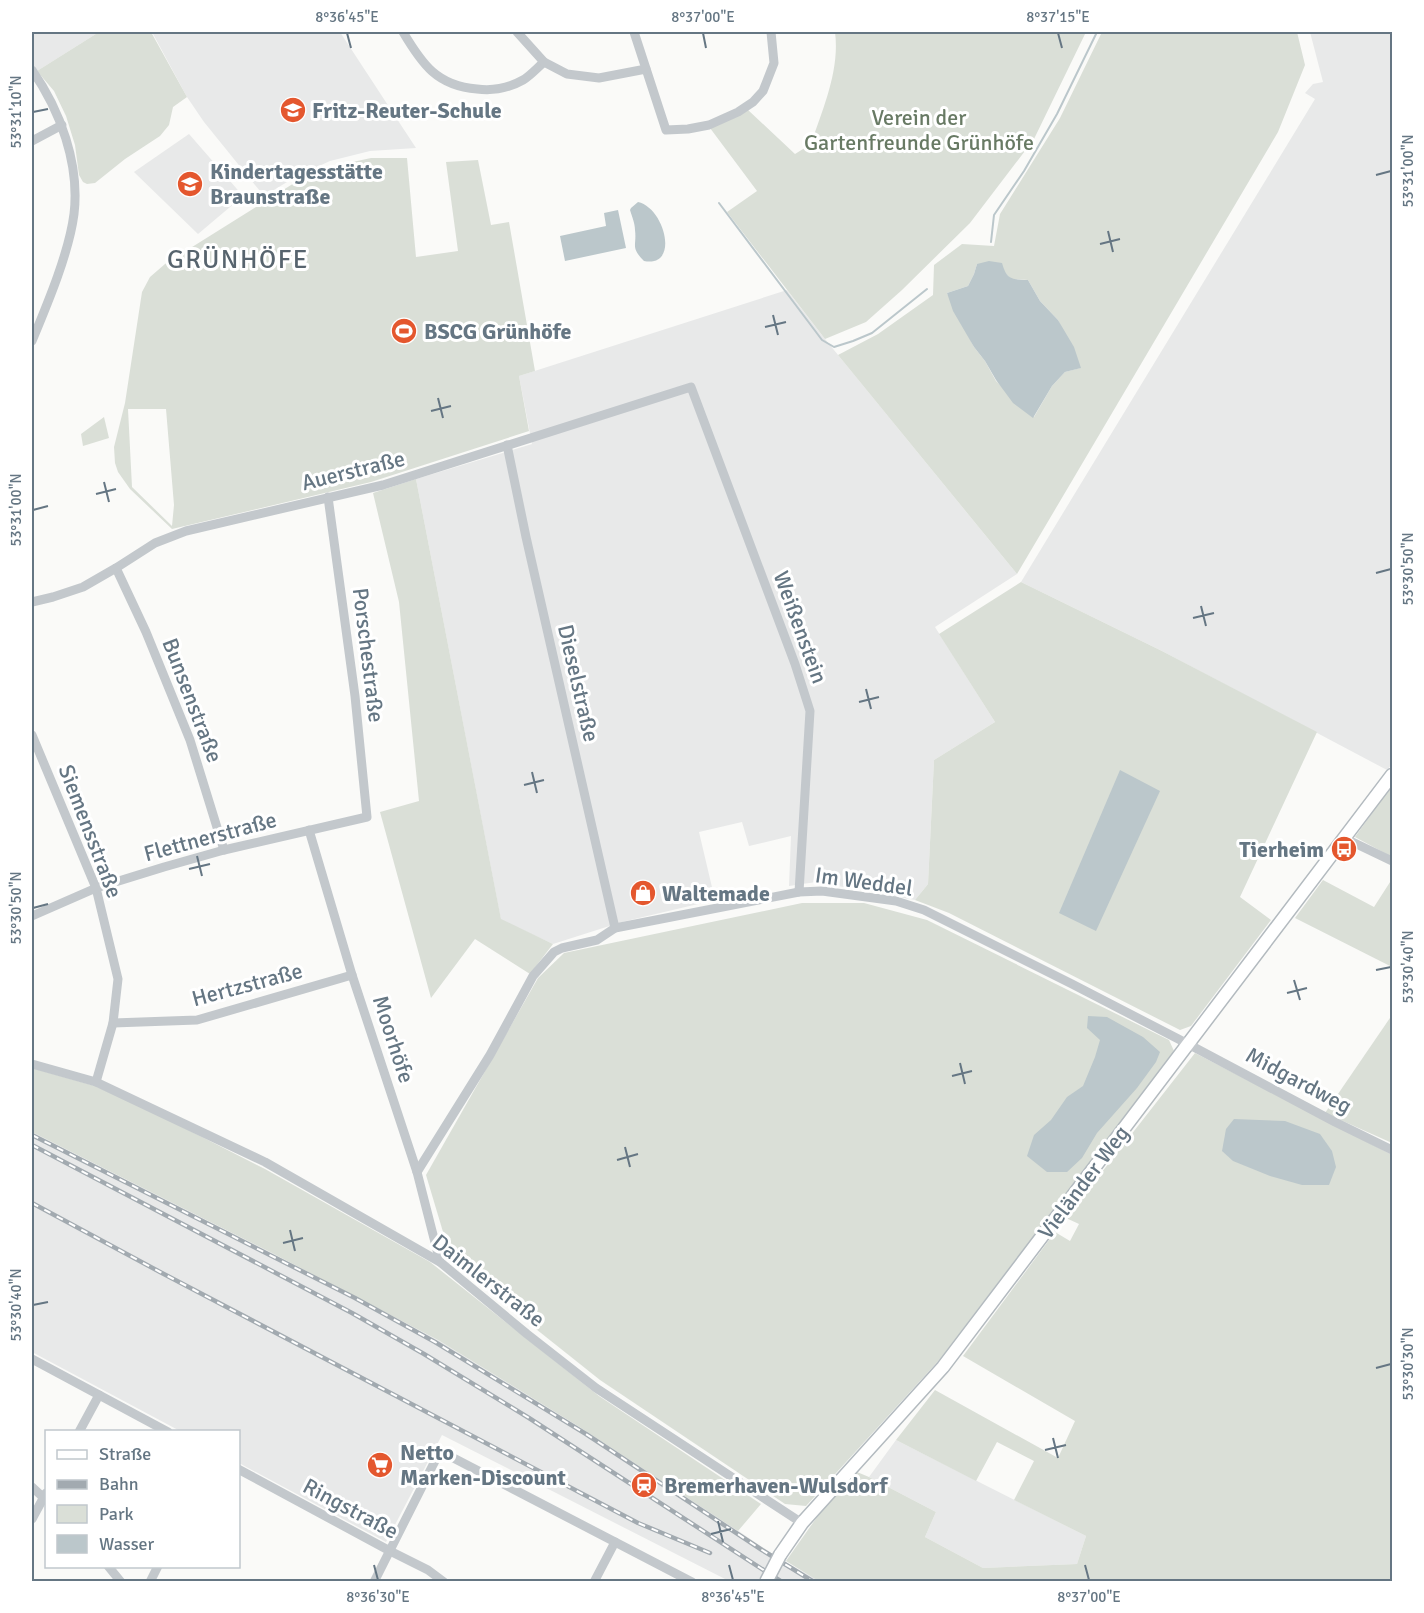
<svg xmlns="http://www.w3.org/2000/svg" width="1424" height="1613" viewBox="0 0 1424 1613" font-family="Signika,sans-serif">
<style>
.built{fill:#e8e9e9}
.green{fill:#dadfd7;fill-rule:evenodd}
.water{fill:#bbc7cb}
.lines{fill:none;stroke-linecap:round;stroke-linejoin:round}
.stream{stroke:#bbc7cb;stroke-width:2}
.secondary-casing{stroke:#b3babf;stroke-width:15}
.street{stroke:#c3c8cc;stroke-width:9}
.secondary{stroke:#fff;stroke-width:12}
.rail-casing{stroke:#a2aab0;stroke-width:4.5}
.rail{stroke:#fff;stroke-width:2;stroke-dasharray:7;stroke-linecap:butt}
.secondary-bridge-casing{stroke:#b3babf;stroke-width:15;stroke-linecap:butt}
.secondary-bridge{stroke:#fff;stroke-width:12}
.ticks{fill:none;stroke:#657683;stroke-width:2}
.labels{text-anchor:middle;stroke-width:6;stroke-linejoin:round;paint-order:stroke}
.poi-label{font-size:22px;font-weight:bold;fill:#657683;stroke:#fff;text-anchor:start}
.park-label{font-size:22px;fill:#687a64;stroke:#fff}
.street-label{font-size:22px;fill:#657683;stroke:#fff}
.quarter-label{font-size:26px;letter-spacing:1.5px;fill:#57646e;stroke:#fff}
.neatline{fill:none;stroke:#657683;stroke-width:2}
.ticks-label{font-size:15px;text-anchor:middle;fill:#657683}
</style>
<rect width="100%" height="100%" fill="#fafaf8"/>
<!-- built -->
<g class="built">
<path d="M32,32H99L37,71L32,62Z"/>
<path d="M152,32H340L416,148L370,151L330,161L297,176L264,196L204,122L187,97Z"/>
<path d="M1310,32H1392V764L1387,770L1162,651L1021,582L1315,99L1305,93L1313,84L1323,82Z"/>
<path d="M189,134L243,196L198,234L134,172Z"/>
<path d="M787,290L825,339L1017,574L935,627L995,722L934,760L928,884L915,900L816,882L789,886L791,836L749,846L742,822L699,832L715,900L622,922L553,944L501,920L416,479L532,444L519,376Z"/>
<path d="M32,1132L272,1253L438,1340L581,1428L697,1503L780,1559L820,1581H729L442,1435L386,1542L239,1463L238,1432L180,1431L32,1352Z"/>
<path d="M896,1440L1086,1536L1077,1564L983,1568L925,1537L936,1512L869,1477Z"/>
</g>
<!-- green -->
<g class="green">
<path d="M99,32H151L187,97L173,107L169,125L160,136L125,159L95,183L87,184L83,182L79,175L75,145L66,116L54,91L37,71Z"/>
<path d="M835,32H1086L1034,139L970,223L902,290L866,322L825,339L727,212L757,191L710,128L747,109L795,154L811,144C823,108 840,70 835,32Z"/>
<path d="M1102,32H1297L1305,65L1278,132L1017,574L838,355L878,334L933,295L934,265L962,244L994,246L1000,214L1060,118ZM977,264L1005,273L1011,279L1028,280L1040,301L1058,320L1080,368L1065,372L1052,386L1034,417L996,381L985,361L974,347L947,293L968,286L974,274Z"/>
<path d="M371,158H407L416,257L458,251L446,162L478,160L491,225L509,222L535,371L519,376L529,431L371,482L172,529L130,489L118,472L115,463L114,447L125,403L142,292L150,277L165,264L299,180L334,166ZM128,409H166L174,505L172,526L132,487Z"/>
<path d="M104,417L109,438L83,446L81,434Z"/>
<path d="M416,479L501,919L553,944L530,974L475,939L431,998L380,812L419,801L399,602L373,493Z"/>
<path d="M1021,582L1162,651L1317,732L1240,897L1271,920L1191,1026L1180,1030L949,913L915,900L928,884L934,760L995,722L939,634Z"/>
<path d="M1392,785V857L1355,837Z"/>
<path d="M1392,879V967L1295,918L1323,880L1374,907Z"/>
<path d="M802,903H864L927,920L1169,1040L1174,1051L941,1358L806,1506L785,1504L600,1380L452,1262L426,1175L538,978L564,953Z"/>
<path d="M1392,1015V1143L1325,1113Z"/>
<path d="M1195,1053L1392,1155V1578L1387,1581L820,1582L786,1561L822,1510L857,1472L869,1477L936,1512L925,1537L983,1568L1077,1564L1086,1536L1014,1500L1034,1461L997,1442L976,1481L896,1440L935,1390L1058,1458L1075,1421L963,1356L1055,1232L1070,1241L1079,1224L1066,1218Z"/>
<path d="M32,1068L95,1086L153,1112L265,1169L430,1262L599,1396L761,1504L738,1531L581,1428L438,1340L272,1253L32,1132Z"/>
</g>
<!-- water -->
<g class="water">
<path d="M638,202C665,208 680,268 644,261C630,247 637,246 635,230C635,223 632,217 630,210L631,208Z"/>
<path d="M618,210L626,248L565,261L560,236L606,226L604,213Z"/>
<path d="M989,261L1002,263C1007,280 1011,279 1028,280L1040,301L1058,320L1074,347L1081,368L1065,372L1052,386L1033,418L1013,403L996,380L985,361L974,347L953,311L947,293L968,286L974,274L977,264Z"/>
<path d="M1120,770L1160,791L1096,931L1059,913Z"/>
<path d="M1088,1016L1107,1017L1143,1037L1160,1052L1156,1062L1137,1088L1097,1133L1082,1158L1067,1172H1047L1027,1156L1034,1135L1051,1120L1067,1097L1083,1086L1095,1057L1100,1040L1087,1028Z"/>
<path d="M1234,1119L1285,1121L1320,1134L1332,1151L1336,1167L1329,1185H1302L1270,1176L1233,1161L1222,1151L1226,1129Z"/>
</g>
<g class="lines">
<!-- stream -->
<g class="stream">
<path d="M719,203L822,340L834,347L853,341L872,333L927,289"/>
<path d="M991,242L994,215L1024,171L1057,114L1097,32"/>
</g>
<!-- secondary casing -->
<g class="secondary-casing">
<path id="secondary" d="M780,1555L802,1523L943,1367L1392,775"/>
</g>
<!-- street -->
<g class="street">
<path d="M403,32C422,64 437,86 477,89C493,91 509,88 523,80C530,76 537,68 544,62"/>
<path d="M517,32L544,62L567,74L599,78L646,69"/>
<path d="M634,32L666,130L688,129L709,125L738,112L753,102L763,91L774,63L771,32"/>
<path d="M32,70C60,110 80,164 74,214C69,253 47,305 32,341"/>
<path d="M32,141L62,125"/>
<path d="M507,445L526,537L615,928"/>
<path d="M116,568L146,632L190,740L224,850"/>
<path d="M32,602L53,597L83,587L116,568L155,543L186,531L383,485L691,387L795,664L810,711L799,892"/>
<path d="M32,735L96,888L118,979L113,1023L96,1082"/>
<path d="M309,830L352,975L417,1172L440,1262"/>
<path d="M1344,838L1392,861"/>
<path d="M32,916L96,888L164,867L224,850L367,817L355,696L328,497"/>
<path d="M113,1023L197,1020L352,975"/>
<path d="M32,1064L96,1082L265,1162L440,1262L527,1334L596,1388L802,1523"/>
<path d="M417,1172L490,1055L533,976L554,952L562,948L597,940L615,928L799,892L822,891L896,901L924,910L1072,984L1188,1044L1335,1122L1392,1150"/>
<path d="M32,1359L168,1432"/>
<path d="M79,1432L99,1395"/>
<path d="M238,1469L390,1551L428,1570L444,1582"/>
<path d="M32,1487L46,1500"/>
<path d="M32,1519L46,1493"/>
<path d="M108,1566L121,1582"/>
<path d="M150,1582L158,1566"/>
<path d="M374,1582L440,1451L692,1582"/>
<path d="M594,1582L615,1542"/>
</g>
<!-- secondary -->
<use href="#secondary" class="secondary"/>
<!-- rail casing -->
<g class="rail-casing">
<g id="rail">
<path d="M32,1135L355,1298L435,1342L586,1434L762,1550L814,1582"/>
<path d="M32,1145L352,1313L424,1354L529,1418L782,1582"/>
<path d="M32,1203L160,1272L638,1523L710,1553"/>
</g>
</g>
<!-- rail -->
<use href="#rail" class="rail"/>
<!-- secondary-bridge casing -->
<g class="secondary-bridge-casing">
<path id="secondary-bridge" d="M766,1582L780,1555"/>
</g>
<!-- secondary-bridge -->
<use href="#secondary-bridge" class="secondary-bridge"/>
</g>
<!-- ticks -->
<path class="ticks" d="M347,33L351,48M703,33L706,48M1058,33L1062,48M33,112L48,109M1376,175L1391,171M1108,231L1113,252M1100,244L1120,239M773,315L778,335M765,327L786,322M438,398L443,418M431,411L451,406M104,482L109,502M96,494L116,489M33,510L48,506M1376,573L1391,569M1201,606L1206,626M1193,618L1214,613M866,689L871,709M859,702L879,697M532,772L537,793M524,785L544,780M197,856L202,876M189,869L210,864M33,908L48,904M1376,970L1391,967M1294,980L1300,1000M1287,993L1307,988M960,1063L965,1084M952,1076L972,1071M625,1147L630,1167M617,1160L638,1154M290,1230L295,1251M283,1243L303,1238M33,1305L48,1302M1376,1368L1391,1364M1053,1438L1058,1458M1045,1450L1066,1445M718,1521L723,1542M711,1534L731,1529M374,1565L378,1580M729,1565L733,1580M1085,1565L1089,1580"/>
<!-- icons -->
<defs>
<g id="school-disc" transform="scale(1.35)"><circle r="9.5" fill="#e4572e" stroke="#fff"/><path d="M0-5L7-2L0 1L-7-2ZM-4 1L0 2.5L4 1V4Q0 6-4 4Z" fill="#fff"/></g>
<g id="stadium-disc" transform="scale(1.35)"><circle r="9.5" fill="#e4572e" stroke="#fff"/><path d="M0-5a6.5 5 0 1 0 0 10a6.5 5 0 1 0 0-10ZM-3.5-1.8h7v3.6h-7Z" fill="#fff"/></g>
<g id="bus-disc" transform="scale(1.35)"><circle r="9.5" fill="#e4572e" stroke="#fff"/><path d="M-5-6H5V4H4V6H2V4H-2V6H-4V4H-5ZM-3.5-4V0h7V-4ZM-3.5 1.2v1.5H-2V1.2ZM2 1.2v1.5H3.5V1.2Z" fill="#fff"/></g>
<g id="shop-disc" transform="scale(1.35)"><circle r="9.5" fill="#e4572e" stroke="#fff"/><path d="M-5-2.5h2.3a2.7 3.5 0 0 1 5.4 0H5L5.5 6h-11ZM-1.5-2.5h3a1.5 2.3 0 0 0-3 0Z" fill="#fff"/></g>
<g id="supermarket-disc" transform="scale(1.35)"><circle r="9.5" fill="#e4572e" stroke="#fff"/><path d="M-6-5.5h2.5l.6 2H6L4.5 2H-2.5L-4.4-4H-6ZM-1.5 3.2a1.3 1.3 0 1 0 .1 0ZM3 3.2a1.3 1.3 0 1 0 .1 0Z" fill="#fff"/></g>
<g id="station-disc" transform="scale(1.35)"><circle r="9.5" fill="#e4572e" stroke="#fff"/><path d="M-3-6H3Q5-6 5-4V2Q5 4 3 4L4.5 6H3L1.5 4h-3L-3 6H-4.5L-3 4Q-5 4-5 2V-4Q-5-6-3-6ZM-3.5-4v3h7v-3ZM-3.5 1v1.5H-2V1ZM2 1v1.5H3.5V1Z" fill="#fff"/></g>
</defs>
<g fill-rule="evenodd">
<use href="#school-disc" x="293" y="110"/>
<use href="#school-disc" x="190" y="184"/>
<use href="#stadium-disc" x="404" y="331"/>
<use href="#bus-disc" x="1344" y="849"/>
<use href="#shop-disc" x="643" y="893"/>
<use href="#supermarket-disc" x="380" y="1465"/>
<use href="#station-disc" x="644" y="1485"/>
</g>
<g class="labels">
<!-- poi labels -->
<g class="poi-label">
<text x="312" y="118">Fritz-Reuter-Schule</text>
<text x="210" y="179">Kindertagesstätte<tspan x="210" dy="25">Braunstraße</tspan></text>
<text x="424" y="339">BSCG Grünhöfe</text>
<text x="1324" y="857" text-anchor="end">Tierheim</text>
<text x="662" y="901">Waltemade</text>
<text x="400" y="1460">Netto<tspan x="400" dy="25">Marken-Discount</tspan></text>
<text x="664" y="1493">Bremerhaven-Wulsdorf</text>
</g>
<!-- park labels -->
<g class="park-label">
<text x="919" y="125">Verein der<tspan x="919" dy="25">Gartenfreunde Grünhöfe</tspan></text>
</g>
<!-- street labels -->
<g class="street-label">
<text transform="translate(353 470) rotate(-14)" y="8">Auerstraße</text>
<text transform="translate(801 627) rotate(70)" y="8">Weißenstein</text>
<text transform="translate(369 655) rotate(83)" y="8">Porschestraße</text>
<text transform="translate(579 683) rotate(77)" y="8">Dieselstraße</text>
<text transform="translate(193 700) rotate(69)" y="8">Bunsenstraße</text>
<text transform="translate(91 831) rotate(69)" y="8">Siemensstraße</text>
<text transform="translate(210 836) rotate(-15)" y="8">Flettnerstraße</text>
<text transform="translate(864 881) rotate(8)" y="8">Im Weddel</text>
<text transform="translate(247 984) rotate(-15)" y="8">Hertzstraße</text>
<text transform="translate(394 1039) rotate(72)" y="8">Moorhöfe</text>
<text transform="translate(1299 1080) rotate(28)" y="8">Midgardweg</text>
<text transform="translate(1083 1182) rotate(-53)" y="8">Vieländer Weg</text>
<text transform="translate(489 1280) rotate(38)" y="8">Daimlerstraße</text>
<text transform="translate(351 1508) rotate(28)" y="8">Ringstraße</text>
</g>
<!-- quarter labels -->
<g class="quarter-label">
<text x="238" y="268">GRÜNHÖFE</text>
</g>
</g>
<!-- border -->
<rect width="1424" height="1613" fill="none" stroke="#ffffff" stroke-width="66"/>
<!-- legend -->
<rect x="45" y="1430" width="195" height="138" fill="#ffffff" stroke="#c1c8cd" stroke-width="1.5"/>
<rect x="57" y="1450" width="30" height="9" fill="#ffffff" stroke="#c1c8cd" stroke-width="1.5"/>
<text x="99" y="1460" font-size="18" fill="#657683">Straße</text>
<rect x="57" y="1480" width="30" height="9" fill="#a2aab0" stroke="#c1c8cd" stroke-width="1.5"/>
<text x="99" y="1490" font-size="18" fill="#657683">Bahn</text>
<rect x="57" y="1505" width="30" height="18" fill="#dadfd7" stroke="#c1c8cd" stroke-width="1.5"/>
<text x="99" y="1520" font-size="18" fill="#657683">Park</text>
<rect x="57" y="1535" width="30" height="18" fill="#bbc7cb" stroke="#c1c8cd" stroke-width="1.5"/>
<text x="99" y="1550" font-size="18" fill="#657683">Wasser</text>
<rect x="33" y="33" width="1358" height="1547" class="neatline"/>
<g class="ticks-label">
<text x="347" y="22">8°36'45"E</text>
<text x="703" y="22">8°37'00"E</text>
<text x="1058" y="22">8°37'15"E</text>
<text transform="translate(16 112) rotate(-90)" y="5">53°31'10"N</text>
<text transform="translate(1408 171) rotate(-90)" y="5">53°31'00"N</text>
<text transform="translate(16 510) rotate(-90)" y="5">53°31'00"N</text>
<text transform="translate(1408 569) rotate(-90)" y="5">53°30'50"N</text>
<text transform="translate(16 908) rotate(-90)" y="5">53°30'50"N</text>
<text transform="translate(1408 967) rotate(-90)" y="5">53°30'40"N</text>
<text transform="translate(16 1305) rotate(-90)" y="5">53°30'40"N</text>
<text transform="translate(1408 1364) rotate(-90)" y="5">53°30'30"N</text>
<text x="378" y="1602">8°36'30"E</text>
<text x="733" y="1602">8°36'45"E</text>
<text x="1089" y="1602">8°37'00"E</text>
</g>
</svg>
